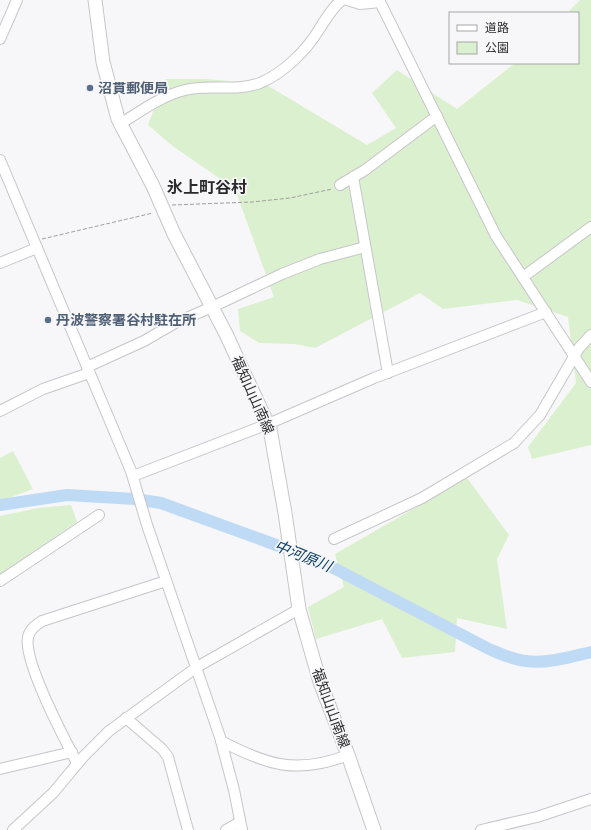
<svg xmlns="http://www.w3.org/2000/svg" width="591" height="830" viewBox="0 0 591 830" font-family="'Roboto Serif','Noto Sans JP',serif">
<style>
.green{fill:#dbf0cf}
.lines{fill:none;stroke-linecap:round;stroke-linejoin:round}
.river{stroke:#bfdaf5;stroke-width:12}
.minor-casing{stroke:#c6c5c8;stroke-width:12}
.major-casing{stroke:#c6c5c8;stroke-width:15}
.path{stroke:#9f9fa1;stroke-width:1;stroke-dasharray:4 2;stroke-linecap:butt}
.minor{stroke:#fff;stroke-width:10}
.major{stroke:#fff;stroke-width:13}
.service-dot{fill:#5c6f8a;stroke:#f7f7f9;stroke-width:1.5}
.labels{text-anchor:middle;stroke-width:3.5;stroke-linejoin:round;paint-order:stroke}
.service-label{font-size:14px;font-weight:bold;fill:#4e5e75;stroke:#f7f7f9;text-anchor:start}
.street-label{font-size:14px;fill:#2d2d2e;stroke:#f7f7f9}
.water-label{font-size:15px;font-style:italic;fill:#0c3e67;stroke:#f7f7f9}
.quarter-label{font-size:16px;font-weight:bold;fill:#2a2a2c;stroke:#f7f7f9}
</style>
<rect width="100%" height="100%" fill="#f7f7f9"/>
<!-- green -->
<g class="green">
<path d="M580,0H591V445L532,459L528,447L576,383L568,317L517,300L443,309L420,293L315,348L294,344L259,343L240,331L238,309L274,297L235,189L174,147L148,125L165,79H206L265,84L367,145L396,128L372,93L397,70L457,109L515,63H578V13H567Z"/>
<path d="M13,451L33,489L0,501V458Z"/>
<path d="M467,478L509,535L497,559L507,629L457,618L455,652L402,658L382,619L316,639L308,607L344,587L335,554Z"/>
<path d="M71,505L77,522L0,574V516L38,508Z"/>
</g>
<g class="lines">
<!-- river -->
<path class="river" d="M0,505L67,495L135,499L161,503L320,561L489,649C501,654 513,660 526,661C547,664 570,657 591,652"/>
<!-- minor casing -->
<g class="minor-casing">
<g id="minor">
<path d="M347,0L360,4L380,2"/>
<path d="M379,0L496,236L591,382"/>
<path d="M0,39L17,0"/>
<path d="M120,124C141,111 161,96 185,90C209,84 236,92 260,83C284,73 307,50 320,28C327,17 332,8 342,0"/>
<path d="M0,160L131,471L147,525L220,737L234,790L242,830"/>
<path d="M353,177L388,373"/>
<path d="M340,185L365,170L437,116"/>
<path d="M0,263L37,248"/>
<path d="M523,277L591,227"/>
<path d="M87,367L144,341L175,323L212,307L282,274L320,259L365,247"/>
<path d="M0,411L43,389L89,373"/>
<path d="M133,476L268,424L374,378L546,312"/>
<path d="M334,539L422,498L514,443L540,415L579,348L591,335"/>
<path d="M0,581L99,515"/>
<path d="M126,718L162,749L168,757L188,830"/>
<path d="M221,741C267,765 297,775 348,755"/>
<path d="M77,763C65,740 23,661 28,637C30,629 36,625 42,621L166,581"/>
<path d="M0,769L72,752"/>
<path d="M13,830L53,793L83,757L109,731L197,667L299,609"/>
<path d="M226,830L240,822"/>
<path d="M481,830L537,817L591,799"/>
</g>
</g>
<!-- major casing -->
<g class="major-casing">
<path id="major" d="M95,0L103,62L118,119L153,186L174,234L226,334L270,429L285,513L299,609L320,682L348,755L374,830"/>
</g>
<!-- path -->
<g class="path">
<path d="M172,205L252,202L290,198L332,189"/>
<path d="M42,239L153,213"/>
</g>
<!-- minor -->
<use href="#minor" class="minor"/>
<!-- major -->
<use href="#major" class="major"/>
</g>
<!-- markers -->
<g class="service-dot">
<circle cx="90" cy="88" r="4"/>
<circle cx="48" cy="320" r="4"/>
</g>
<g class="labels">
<!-- service labels -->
<g class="service-label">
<text x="98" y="93">沼貫郵便局</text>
<text x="56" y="325">丹波警察署谷村駐在所</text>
</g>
<!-- street labels -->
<g class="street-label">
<text transform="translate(253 395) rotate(66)" y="5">福知山山南線</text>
<text transform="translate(331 708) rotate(70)" y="5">福知山山南線</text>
</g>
<!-- water labels -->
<g class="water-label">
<text transform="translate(303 556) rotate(22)" y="5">中河原川</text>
</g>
<!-- quarter labels -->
<g class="quarter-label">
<text x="207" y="193">氷上町谷村</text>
</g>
</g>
<!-- legend -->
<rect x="449" y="12" width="130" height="52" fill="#f7f7f9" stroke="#a6a6a8"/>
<rect x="457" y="25" width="20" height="6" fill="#ffffff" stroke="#a6a6a8"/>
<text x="485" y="32" font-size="12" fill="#2d2d2e">道路</text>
<rect x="457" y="42" width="20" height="12" fill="#dbf0cf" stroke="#a6a6a8"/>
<text x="485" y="52" font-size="12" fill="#2d2d2e">公園</text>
</svg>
